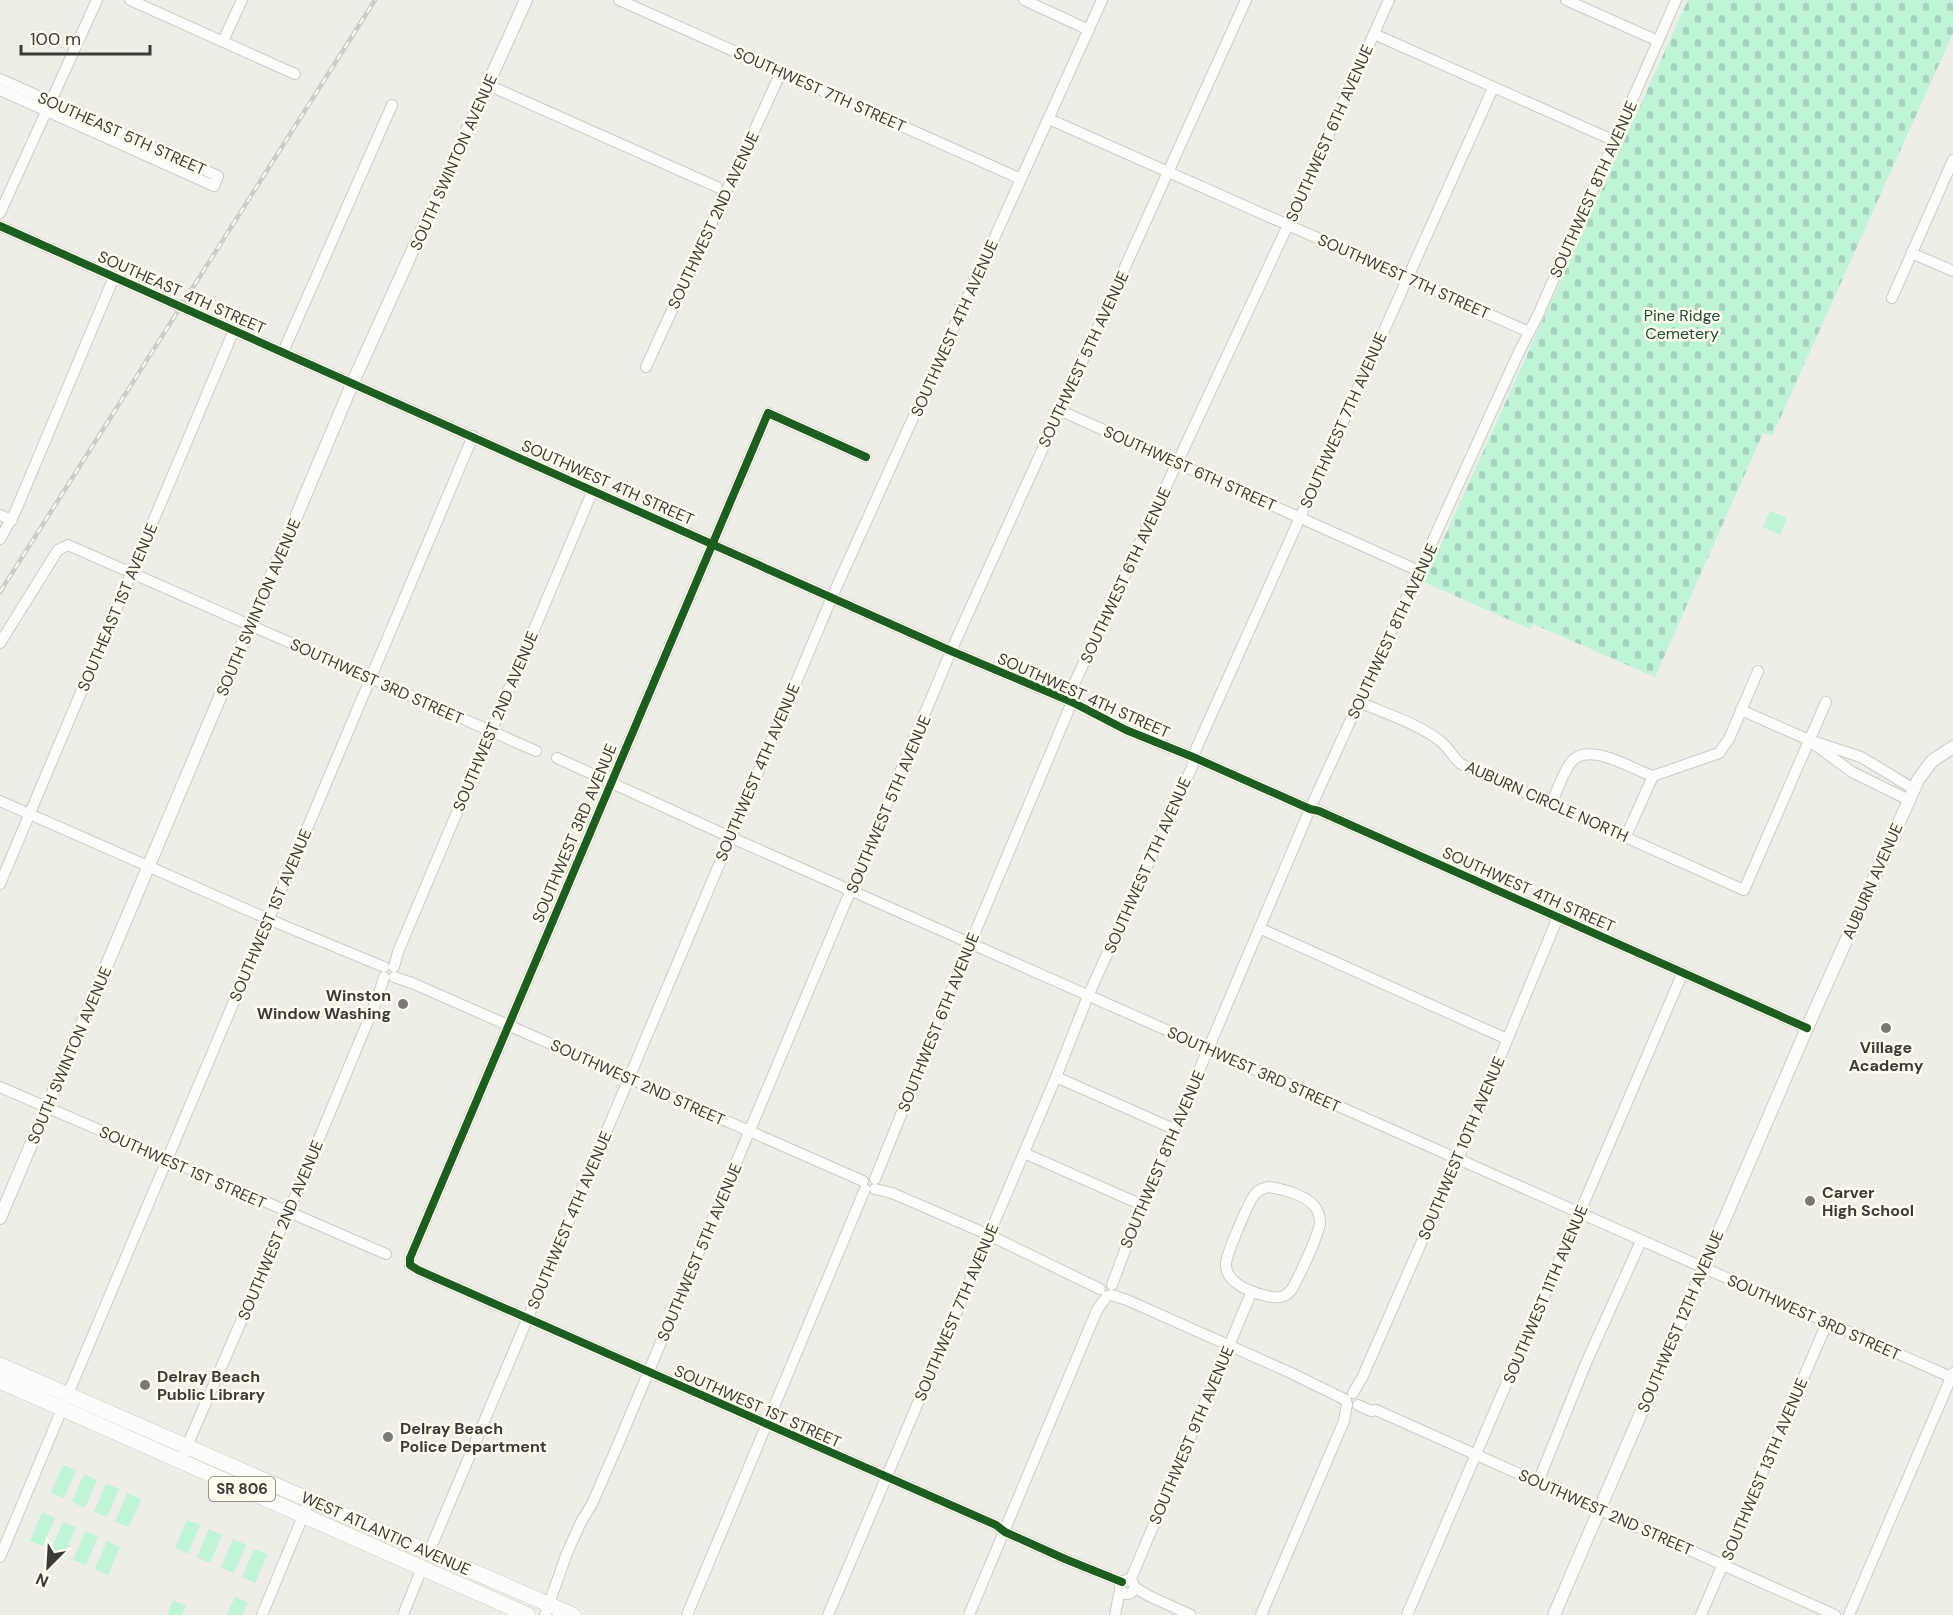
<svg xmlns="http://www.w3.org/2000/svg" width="1953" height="1615" viewBox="0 0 1953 1615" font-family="'DM Sans',sans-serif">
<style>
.cemetery{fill:url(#cemetery-stones)}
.green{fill:#bff4d7}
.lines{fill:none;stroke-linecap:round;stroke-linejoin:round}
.minor-casing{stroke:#cbcac5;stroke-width:12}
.tertiary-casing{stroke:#cbcac5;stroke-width:14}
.primary-casing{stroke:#cbcac5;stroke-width:16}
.minor{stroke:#fcfcfb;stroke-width:10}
.tertiary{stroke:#fcfcfb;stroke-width:12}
.primary{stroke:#fcfcfb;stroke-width:15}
.rail-casing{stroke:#cccbc9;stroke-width:4.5}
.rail{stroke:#fffdef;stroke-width:2;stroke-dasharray:7;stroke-linecap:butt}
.cycleway-casing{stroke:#fffdef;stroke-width:11}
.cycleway{stroke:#1b5e20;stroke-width:8}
.poi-dot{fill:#7a7973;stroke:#fffdef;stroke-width:2}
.labels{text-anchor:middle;stroke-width:5;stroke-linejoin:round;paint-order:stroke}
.shield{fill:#fffdef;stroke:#76746d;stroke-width:1.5}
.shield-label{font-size:15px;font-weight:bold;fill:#3b3a35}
.street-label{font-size:16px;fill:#3b3a35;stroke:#fffdef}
.park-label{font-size:16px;fill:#1d4c38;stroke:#fffdef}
.poi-label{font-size:16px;font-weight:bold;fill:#3b3a35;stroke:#fffdef;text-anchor:start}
</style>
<defs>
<pattern id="cemetery-stones" width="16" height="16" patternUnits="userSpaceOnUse" patternTransform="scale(1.5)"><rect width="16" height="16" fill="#bff4d7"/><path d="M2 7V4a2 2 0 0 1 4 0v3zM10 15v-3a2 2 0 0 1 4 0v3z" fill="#a5d2b9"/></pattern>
</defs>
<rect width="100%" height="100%" fill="#eeede6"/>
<!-- cemetery -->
<path class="cemetery" d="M1688,0H1953V33L1772,436L1763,433L1655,677L1533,624L1530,629L1424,582Z"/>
<!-- green -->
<g class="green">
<path d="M1770,511L1787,518L1780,535L1763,527Z"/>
<path d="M63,1465L76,1470L64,1498L51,1493Z"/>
<path d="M84,1474L97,1480L85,1508L72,1502Z"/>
<path d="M106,1484L119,1489L107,1517L94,1512Z"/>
<path d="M127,1493L141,1499L129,1527L115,1522Z"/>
<path d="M42,1512L55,1518L43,1546L30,1541Z"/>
<path d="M187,1520L200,1525L188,1554L175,1548Z"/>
<path d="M63,1522L76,1527L64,1556L51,1550Z"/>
<path d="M209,1529L222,1535L210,1563L197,1557Z"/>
<path d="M85,1531L98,1537L86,1565L73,1560Z"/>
<path d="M233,1539L246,1545L234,1573L221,1568Z"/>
<path d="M107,1541L120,1547L108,1575L95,1569Z"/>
<path d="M254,1549L267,1554L255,1583L242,1577Z"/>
<path d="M235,1597L248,1602L242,1615H227Z"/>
<path d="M173,1600L186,1606L182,1615H167Z"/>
</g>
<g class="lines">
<!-- minor casing -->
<g class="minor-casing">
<g id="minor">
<path d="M130,0L295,74"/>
<path d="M619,0L1021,179"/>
<path d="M1024,0L1089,30"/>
<path d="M1566,0L1658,41"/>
<path d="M1374,34L1615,141"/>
<path d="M223,41L242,0"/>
<path d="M0,79L218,176L214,186L0,90"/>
<path d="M488,85L717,187"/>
<path d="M1049,119L1529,332"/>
<path d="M0,213L97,0"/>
<path d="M0,226L951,651L1072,702L1126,730L1193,757L1310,809L1319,811L1807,1028"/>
<path d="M1911,253L1953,271"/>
<path d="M1892,298L1953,160"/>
<path d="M283,352L392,105"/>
<path d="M646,367L781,72"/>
<path d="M1059,410L1419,571"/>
<path d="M866,457L768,413L410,1258V1265L418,1270L996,1525L1005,1532L1065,1559L1122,1582"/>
<path d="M0,515L12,520"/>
<path d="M0,539L16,510L114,277"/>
<path d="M0,643L58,550L68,545L536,751"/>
<path d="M1359,702C1384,713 1418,724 1439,740C1449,747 1452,757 1461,764L1744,890L1826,702"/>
<path d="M1741,710L1809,740L1861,757L1914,789"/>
<path d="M1814,744L1852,772L1909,800"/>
<path d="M557,758L730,837L1953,1378"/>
<path d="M0,801L268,919L384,967"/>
<path d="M1552,803C1557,790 1562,776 1569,765C1585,738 1631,769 1653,776L1719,753L1729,739L1758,671"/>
<path d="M1626,836L1653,776"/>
<path d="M0,884L234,330"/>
<path d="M1259,928L1507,1039"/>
<path d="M394,967L398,952L593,490"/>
<path d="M394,977L412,983L863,1181"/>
<path d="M1056,1077L1174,1129"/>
<path d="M0,1087L386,1254"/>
<path d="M1024,1153L1142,1205"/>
<path d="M875,1179L968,949L1072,702L1074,684L1288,225L1389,0"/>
<path d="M1269,1187C1283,1189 1310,1196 1317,1210C1319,1214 1320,1219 1320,1223C1318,1236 1300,1275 1293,1287C1291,1291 1288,1294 1284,1296C1272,1301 1241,1289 1233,1280C1228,1276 1226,1270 1226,1264C1226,1255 1250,1198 1256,1193C1260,1189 1264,1188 1269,1187Z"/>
<path d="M875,1189L892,1193L989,1235L1100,1289"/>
<path d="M1112,1285L1142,1205L1310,809L1518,354L1538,315L1676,0"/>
<path d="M1111,1295L1127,1300L1291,1373L1346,1400"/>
<path d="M1353,1393L1362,1378L1458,1159L1558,917"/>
<path d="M68,1394L473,436"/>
<path d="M1358,1405L1371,1411L1376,1410L1835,1615"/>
<path d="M184,1453L288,1213L378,997L384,977"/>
<path d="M1538,1482L1586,1363L1641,1241"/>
<path d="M429,1552L832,597L1102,0"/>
<path d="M0,1557L62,1409"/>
<circle cx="1127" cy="1587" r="7"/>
<path d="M1130,1581L1252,1291"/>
<path d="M1134,1587L1149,1596L1191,1615"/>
<path d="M262,1615L310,1499"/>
<path d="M403,1615L422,1568"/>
<path d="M545,1615L567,1553L581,1522L592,1504L619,1442L951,651L1246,0"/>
<path d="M687,1615L865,1189"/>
<path d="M828,1615L1056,1077L1088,996L1192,767L1196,749L1493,88"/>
<path d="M969,1615L1097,1310L1107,1296"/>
<path d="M1115,1615L1120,1590"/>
<path d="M1261,1615L1344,1421L1347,1404"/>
<path d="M1407,1615L1683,972"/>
<path d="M1701,1615L1827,1323"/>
<path d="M1849,1615L1953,1373"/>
</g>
</g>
<!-- tertiary casing -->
<g class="tertiary-casing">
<g id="tertiary">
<path d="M0,1218L353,382L526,0"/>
<path d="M1554,1615L1807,1028L1918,780L1932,761L1953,747"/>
</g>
</g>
<!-- primary casing -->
<g class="primary-casing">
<g id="primary">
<path d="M0,1365L573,1615"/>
<path d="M0,1381L528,1615"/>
</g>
</g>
<!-- minor -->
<use href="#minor" class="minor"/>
<!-- tertiary -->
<use href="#tertiary" class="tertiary"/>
<!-- primary -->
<use href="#primary" class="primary"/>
<!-- rail casing -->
<g class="rail-casing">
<path id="rail" d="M0,592L375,0"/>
</g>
<!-- rail -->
<use href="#rail" class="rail"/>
<!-- cycleway casing -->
<g class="cycleway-casing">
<g id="cycleway">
<path d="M0,226L951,651L1072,702L1126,730L1193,757L1310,809L1319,811L1807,1028"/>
<path d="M866,457L768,413L410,1258V1265L418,1270L996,1525L1005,1532L1065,1559L1122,1582"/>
</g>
</g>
<!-- cycleway -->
<use href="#cycleway" class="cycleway"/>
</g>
<!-- markers -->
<g class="poi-dot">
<circle cx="403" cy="1004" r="6"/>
<circle cx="1886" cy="1028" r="6"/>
<circle cx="1810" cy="1201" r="6"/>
<circle cx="145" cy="1385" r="6"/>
<circle cx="388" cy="1437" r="6"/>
</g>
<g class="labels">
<!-- shield labels -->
<rect class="shield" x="209" y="1477" width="66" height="24" rx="4.5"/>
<g class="shield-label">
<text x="242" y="1494">SR 806</text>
</g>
<!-- street labels -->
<g class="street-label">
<text transform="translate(820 89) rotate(24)" y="6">SOUTHWEST 7TH STREET</text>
<text transform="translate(122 133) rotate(24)" y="6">SOUTHEAST 5TH STREET</text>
<text transform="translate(1329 133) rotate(-66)" y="6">SOUTHWEST 6TH AVENUE</text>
<text transform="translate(453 162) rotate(-66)" y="6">SOUTH SWINTON AVENUE</text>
<text transform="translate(1593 189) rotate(-66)" y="6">SOUTHWEST 8TH AVENUE</text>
<text transform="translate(713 220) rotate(-65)" y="6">SOUTHWEST 2ND AVENUE</text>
<text transform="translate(1404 276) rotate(24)" y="6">SOUTHWEST 7TH STREET</text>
<text transform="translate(182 292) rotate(24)" y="6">SOUTHEAST 4TH STREET</text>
<text transform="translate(954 328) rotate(-66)" y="6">SOUTHWEST 4TH AVENUE</text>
<text transform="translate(1083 359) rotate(-65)" y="6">SOUTHWEST 5TH AVENUE</text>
<text transform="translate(1343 420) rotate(-66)" y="6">SOUTHWEST 7TH AVENUE</text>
<text transform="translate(1190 468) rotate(24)" y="6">SOUTHWEST 6TH STREET</text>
<text transform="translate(608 482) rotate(24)" y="6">SOUTHWEST 4TH STREET</text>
<text transform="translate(1125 575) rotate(-65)" y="6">SOUTHWEST 6TH AVENUE</text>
<text transform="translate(117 607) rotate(-67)" y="6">SOUTHEAST 1ST AVENUE</text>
<text transform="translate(258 607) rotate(-67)" y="6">SOUTH SWINTON AVENUE</text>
<text transform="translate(1392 631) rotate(-65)" y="6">SOUTHWEST 8TH AVENUE</text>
<text transform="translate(377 681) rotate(24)" y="6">SOUTHWEST 3RD STREET</text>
<text transform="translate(1084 695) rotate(24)" y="6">SOUTHWEST 4TH STREET</text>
<text transform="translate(495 721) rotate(-67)" y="6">SOUTHWEST 2ND AVENUE</text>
<text transform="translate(757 772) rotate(-67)" y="6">SOUTHWEST 4TH AVENUE</text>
<text transform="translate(1547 801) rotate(24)" y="6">AUBURN CIRCLE NORTH</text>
<text transform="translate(888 804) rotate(-67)" y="6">SOUTHWEST 5TH AVENUE</text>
<text transform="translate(574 833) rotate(-67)" y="6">SOUTHWEST 3RD AVENUE</text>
<text transform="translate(1147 865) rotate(-66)" y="6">SOUTHWEST 7TH AVENUE</text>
<text transform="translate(1872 881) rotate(-66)" y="6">AUBURN AVENUE</text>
<text transform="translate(1529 889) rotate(24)" y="6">SOUTHWEST 4TH STREET</text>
<text transform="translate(270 915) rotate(-67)" y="6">SOUTHWEST 1ST AVENUE</text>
<text transform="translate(938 1022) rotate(-68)" y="6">SOUTHWEST 6TH AVENUE</text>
<text transform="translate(69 1055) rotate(-67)" y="6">SOUTH SWINTON AVENUE</text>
<text transform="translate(1254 1069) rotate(24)" y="6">SOUTHWEST 3RD STREET</text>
<text transform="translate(638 1082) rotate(24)" y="6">SOUTHWEST 2ND STREET</text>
<text transform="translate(1461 1148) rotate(-67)" y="6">SOUTHWEST 10TH AVENUE</text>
<text transform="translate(1162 1159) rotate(-67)" y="6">SOUTHWEST 8TH AVENUE</text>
<text transform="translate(183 1167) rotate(24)" y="6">SOUTHWEST 1ST STREET</text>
<text transform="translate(569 1220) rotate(-67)" y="6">SOUTHWEST 4TH AVENUE</text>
<text transform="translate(280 1230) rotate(-67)" y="6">SOUTHWEST 2ND AVENUE</text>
<text transform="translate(699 1252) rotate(-67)" y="6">SOUTHWEST 5TH AVENUE</text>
<text transform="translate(1545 1294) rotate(-67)" y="6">SOUTHWEST 11TH AVENUE</text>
<text transform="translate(956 1312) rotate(-67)" y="6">SOUTHWEST 7TH AVENUE</text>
<text transform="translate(1814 1317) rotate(24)" y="6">SOUTHWEST 3RD STREET</text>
<text transform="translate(1680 1321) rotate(-67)" y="6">SOUTHWEST 12TH AVENUE</text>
<text transform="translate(758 1406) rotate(24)" y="6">SOUTHWEST 1ST STREET</text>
<text transform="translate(1191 1435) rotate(-67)" y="6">SOUTHWEST 9TH AVENUE</text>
<text transform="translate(1764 1469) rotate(-67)" y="6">SOUTHWEST 13TH AVENUE</text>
<text transform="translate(1606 1512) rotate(24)" y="6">SOUTHWEST 2ND STREET</text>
<text transform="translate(386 1533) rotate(24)" y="6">WEST ATLANTIC AVENUE</text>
</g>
<!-- park labels -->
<g class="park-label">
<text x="1682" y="321">Pine Ridge<tspan x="1682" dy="18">Cemetery</tspan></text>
</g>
<!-- poi labels -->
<g class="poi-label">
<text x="391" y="1001" text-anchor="end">Winston<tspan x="391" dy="18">Window Washing</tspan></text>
<text x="1886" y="1053" text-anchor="middle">Village<tspan x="1886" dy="18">Academy</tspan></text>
<text x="1822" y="1198">Carver<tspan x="1822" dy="18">High School</tspan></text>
<text x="157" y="1382">Delray Beach<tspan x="157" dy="18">Public Library</tspan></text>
<text x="400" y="1434">Delray Beach<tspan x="400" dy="18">Police Department</tspan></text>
</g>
</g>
<!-- north arrow -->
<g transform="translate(48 1567) rotate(204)" stroke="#fffdef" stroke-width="4.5" paint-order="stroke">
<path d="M0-4.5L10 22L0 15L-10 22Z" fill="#3b3a35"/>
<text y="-9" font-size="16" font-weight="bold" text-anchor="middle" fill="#3b3a35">N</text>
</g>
<!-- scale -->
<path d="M21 45v9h129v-9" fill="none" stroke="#3b3a35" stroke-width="3"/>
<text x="30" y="45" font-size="18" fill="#3b3a35" stroke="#fffdef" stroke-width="4.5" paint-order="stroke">100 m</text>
</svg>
